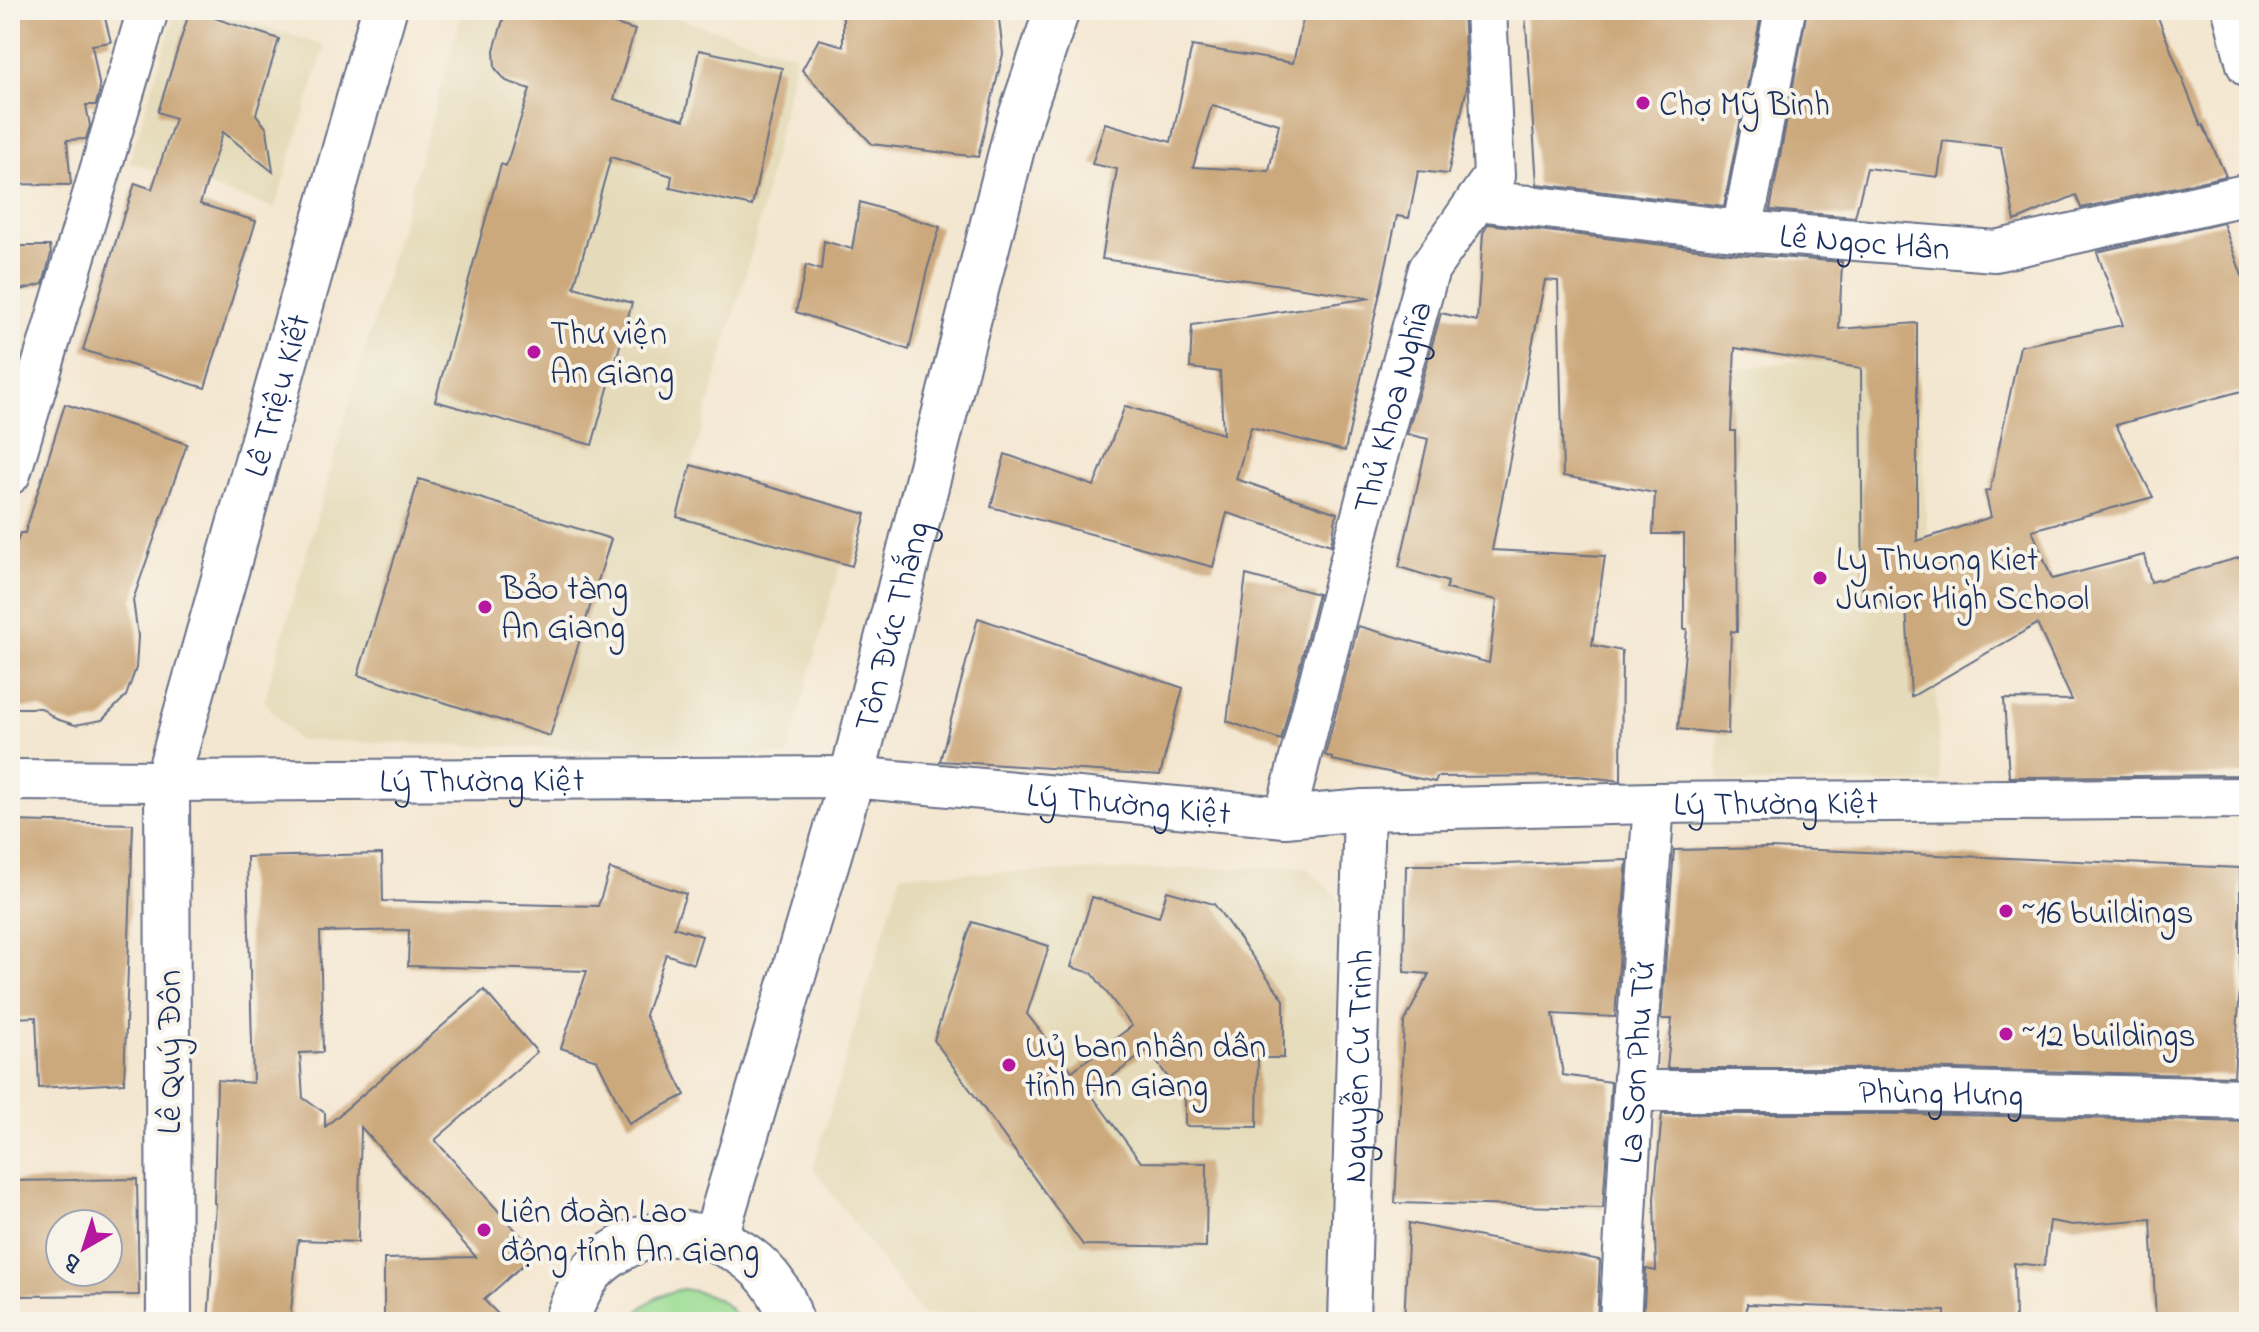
<svg xmlns="http://www.w3.org/2000/svg" width="2259" height="1332" viewBox="0 0 2259 1332" font-family="'Indie Flower',sans-serif">
<style>
.built{fill:#e5dbba}
.green{fill:#99dc93;stroke:#5a8678;stroke-width:2}
.building{fill:#cca97d;fill-rule:evenodd}
.lines{fill:none;stroke-linecap:round;stroke-linejoin:round}
.street-casing{stroke:#676f86;stroke-width:44}
.secondary-casing{stroke:#676f86;stroke-width:48}
.highway-casing{stroke:#676f86;stroke-width:48}
.street{stroke:#fff;stroke-width:40}
.secondary{stroke:#fff;stroke-width:44}
.highway{stroke:#fff;stroke-width:44}
.poi-dot{fill:#b5179e;stroke:#f7f3e8;stroke-width:3}
.labels{text-anchor:middle;stroke-width:8;stroke-linejoin:round;paint-order:stroke}
.poi-label{font-size:34px;fill:#1b2f5e;stroke:#f7f3e8;text-anchor:start}
.street-label{font-size:34px;fill:#1b2f5e;stroke:#f7f3e8}
</style>
<rect width="100%" height="100%" fill="#f7f3e8"/>
<filter id="ink" filterUnits="userSpaceOnUse"><feTurbulence type="fractalNoise" baseFrequency=".0125" numOctaves="2"/><feDisplacementMap in="SourceGraphic" scale="16" xChannelSelector="R" yChannelSelector="G"/><feConvolveMatrix kernelMatrix="1 2 1 2 8 2 1 2 1" color-interpolation-filters="sRGB"/></filter>
<filter id="wash" filterUnits="userSpaceOnUse"><feTurbulence type="fractalNoise" baseFrequency=".006" numOctaves="4" result="noise"/><feDisplacementMap in="SourceGraphic" scale="32" xChannelSelector="R" yChannelSelector="G"/><feGaussianBlur stdDeviation="1.8" result="paint"/><feColorMatrix in="noise" values="0 0 0 0 0 0 0 0 0 0 0 0 0 0 0 0 0 1.4 0 .05"/><feComposite in="paint" operator="in"/></filter>
<g filter="url(#wash)">
<rect width="100%" height="100%" fill="#f4e7d1"/>
<!-- built -->
<g class="built">
<path d="M176,10H213L325,46L275,208L129,162Z"/>
<path d="M463,10H679L677,18L796,55L756,237L677,517L841,563L787,755L297,740L264,701Z"/>
<path d="M1917,344L1941,783H1719L1703,374Z"/>
<path d="M1305,867L1338,897L1332,1302L1303,1322L922,1315L813,1168L901,874Z"/>
</g>
<!-- green -->
<path class="green" d="M682,1289C706,1292 728,1299 739,1322H631C642,1302 661,1294 682,1289Z"/>
<g id="blocks">
<!-- building -->
<g class="building">
<path d="M10,10H103L111,42L92,45L100,89L96,105H86L90,126L86,139L67,140L71,185L10,184Z"/>
<path d="M190,10L279,39L256,114L267,129L273,172L223,132L200,204L256,221L205,388L83,350L125,211V214L135,183L152,189L175,118L158,112Z"/>
<path d="M506,10H569L635,30L614,99L684,120L699,50L782,68L752,206L670,188L672,176L611,157L574,287L632,303L592,445L435,401L501,164L506,166L530,89L506,81L495,68L494,50Z"/>
<path d="M843,10H998L1003,54L978,157L872,144L802,70L819,39L843,46Z"/>
<path d="M1305,10H1463L1467,87L1448,174L1418,171L1409,218L1397,216L1345,451L1251,427L1236,479L1337,513L1331,545L1227,513L1213,567L991,507L1005,454L1094,486L1125,406L1223,434L1220,372L1190,368L1192,325L1371,298L1102,259L1117,169L1092,164L1105,123L1171,142L1192,46L1293,63ZM1212,105L1279,124L1269,171L1193,167Z"/>
<path d="M1525,10H1762L1724,206L1537,184Z"/>
<path d="M1807,10H2155L2201,126L2203,125L2226,176L2081,208L2076,195L2015,221L2001,147L1943,141L1938,177L1867,168L1855,217L1770,210Z"/>
<path d="M860,202L940,227L927,270L909,350L796,312L806,265L821,270L824,241L852,249Z"/>
<path d="M2223,223L2249,295V389L2116,425L2153,497L2032,530L2052,579L2144,555L2151,582L2249,555V775L2009,777L2004,699L2072,700L2037,624L1911,697L1906,605L1863,599L1861,368L1735,348L1731,431H1735L1737,632L1731,631L1728,734L1678,729L1687,629H1684V534H1653L1655,493L1563,476L1558,281L1545,280L1492,550L1605,556L1592,645L1622,651L1621,781L1578,776L1437,777L1435,782L1332,760V758L1325,755L1358,626L1489,663L1497,600L1446,589L1448,582L1399,567L1428,439L1407,434L1441,313L1477,321L1483,233L1488,224L1739,254L1842,262L1839,329L1917,323V541L1991,517L1985,491L1990,490L2020,346L2123,325L2097,252Z"/>
<path d="M10,246H50L51,254L43,284L10,293Z"/>
<path d="M65,404L187,444L133,600L138,636L136,668L126,696L102,720L75,725L56,719L41,708H10V563L20,533H25Z"/>
<path d="M691,465L866,514L852,566L677,517Z"/>
<path d="M419,479L611,539L550,736L358,675Z"/>
<path d="M1246,575L1318,594L1281,740L1227,721Z"/>
<path d="M978,618L1183,688L1160,775L940,761Z"/>
<path d="M10,821L133,824L124,1083L39,1088L36,1017L10,1018Z"/>
<path d="M1770,848L2240,868V988L2234,1076L1913,1068H1667L1672,1019H1661L1674,850Z"/>
<path d="M382,854L383,901L598,906L610,869L686,894L674,927L702,936L693,964L666,954L645,1015L685,1095L629,1124L597,1060L561,1048L587,971L408,966L409,930L320,932L323,1052L300,1053L303,1098L325,1113V1127L484,990L537,1052L435,1140L536,1253L484,1300L506,1322H384V1259L476,1257L361,1127L358,1242L298,1240L290,1322H208L216,1204L214,1203L217,1080L253,1083L247,857Z"/>
<path d="M1627,860L1615,1017L1553,1014L1563,1075L1611,1082L1603,1208L1395,1203L1404,1023L1429,974L1404,972L1406,865H1475Z"/>
<path d="M1167,891L1214,904L1284,1000V1058H1258L1257,1127L1185,1126V1101L1148,1050L1090,1093L1141,1162L1207,1163L1206,1247L1083,1245L934,1040L972,922L1049,946L1027,1014L1072,1071L1132,1026L1092,973L1071,967L1092,897L1159,917Z"/>
<path d="M1662,1114H1912L2249,1122V1322H2156L2151,1219L2073,1225L2050,1221L2044,1266L2014,1263L2015,1322H1945V1311L1747,1304L1746,1322H1643L1646,1269L1656,1271L1654,1198Z"/>
<path d="M137,1179L139,1295L11,1296L10,1181ZM60,1224H108V1272H60Z"/>
<path d="M1409,1223L1600,1260L1597,1322H1404Z"/>
</g>
</g>
</g>
<g filter="url(#ink)">
<use href="#blocks" fill-opacity="0" stroke="#676f86" stroke-width="2"/>
<g class="lines">
<!-- street casing -->
<g class="street-casing">
<g id="street">
<path id="s1" d="M1477,200L1742,231L1995,251L2249,194"/>
<path d="M1742,231L1785,10"/>
<path d="M10,474L148,10"/>
<path id="s2" d="M10,780L167,781L852,777L1285,817L1364,810L1654,803L2249,798"/>
<path id="s3" d="M1285,817L1381,441L1429,269L1494,176L1486,10"/>
<path id="s4" d="M1633,1091H1912L2249,1099"/>
<path id="s5" d="M1349,1322L1364,810"/>
<path id="s6" d="M1620,1322L1633,1091L1654,803"/>
</g>
</g>
<!-- secondary casing -->
<g class="secondary-casing">
<g id="secondary">
<path id="s7" d="M715,1239L852,777L1018,125L1057,10"/>
<path id="s8" d="M169,1322L167,781L384,10"/>
<path d="M566,1322C574,1299 584,1275 604,1260C613,1253 626,1245 636,1241C701,1217 775,1256 791,1322"/>
</g>
</g>
<!-- highway casing -->
<g class="highway-casing">
<path id="highway" d="M2235,10L2249,64"/>
</g>
<!-- street -->
<use href="#street" class="street"/>
<!-- secondary -->
<use href="#secondary" class="secondary"/>
<!-- highway -->
<use href="#highway" class="highway"/>
</g>
</g>
<!-- markers -->
<g class="poi-dot">
<circle cx="1643" cy="103" r="8"/>
<circle cx="534" cy="352" r="8"/>
<circle cx="1820" cy="578" r="8"/>
<circle cx="485" cy="607" r="8"/>
<circle cx="2006" cy="911" r="8"/>
<circle cx="2006" cy="1034" r="8"/>
<circle cx="1009" cy="1065" r="8"/>
<circle cx="484" cy="1230" r="8"/>
</g>
<g class="labels">
<!-- poi labels -->
<g class="poi-label">
<text x="1659" y="115">Chợ Mỹ Bình</text>
<text x="550" y="344">Thư viện<tspan x="550" dy="39">An Giang</tspan></text>
<text x="1836" y="570">Ly Thuong Kiet<tspan x="1836" dy="39">Junior High School</tspan></text>
<text x="501" y="599">Bảo tàng<tspan x="501" dy="39">An Giang</tspan></text>
<text x="2022" y="923">~16 buildings</text>
<text x="2022" y="1046">~12 buildings</text>
<text x="1025" y="1057">Uỷ ban nhân dân<tspan x="1025" dy="39">tỉnh An Giang</tspan></text>
<text x="500" y="1222">Liên đoàn Lao<tspan x="500" dy="39">động tỉnh An Giang</tspan></text>
</g>
<!-- street labels -->
<g class="street-label">
<text dy="12" stroke="none"><textPath href="#s1" startOffset="390">Lê Ngọc Hân</textPath></text>
<text dy="12" stroke="none"><textPath href="#s8" startOffset="942">Lê Triệu Kiết</textPath></text>
<text dy="12" stroke="none"><textPath href="#s3" startOffset="424">Thủ Khoa Nghĩa</textPath></text>
<text dy="12" stroke="none"><textPath href="#s7" startOffset="638">Tôn Đức Thắng</textPath></text>
<text dy="12" stroke="none"><textPath href="#s2" startOffset="472">Lý Thường Kiệt</textPath></text>
<text dy="12" stroke="none"><textPath href="#s2" startOffset="1768">Lý Thường Kiệt</textPath></text>
<text dy="12" stroke="none"><textPath href="#s2" startOffset="1120">Lý Thường Kiệt</textPath></text>
<text transform="translate(168 1052) rotate(-90)" y="12">Lê Quý Đôn</text>
<text dy="12" stroke="none"><textPath href="#s6" startOffset="260">La Sơn Phu Tử</textPath></text>
<text dy="12" stroke="none"><textPath href="#s5" startOffset="256">Nguyễn Cư Trinh</textPath></text>
<text dy="12" stroke="none"><textPath href="#s4" startOffset="308">Phùng Hưng</textPath></text>
</g>
</g>
<!-- margin -->
<rect width="2259" height="1332" fill="none" stroke="#f7f3e8" stroke-width="40"/>
<!-- north arrow -->
<g transform="translate(84 1248) rotate(219)"><circle r="38" fill="#f7f3e8" stroke="#9fa5b1" stroke-width="2"/>
<path d="M0-6L14 30L0 20L-14 30Z" fill="#b5179e"/>
<text y="-12" font-size="22" font-weight="bold" text-anchor="middle" fill="#1b2f5e">B</text>
</g>
</svg>
